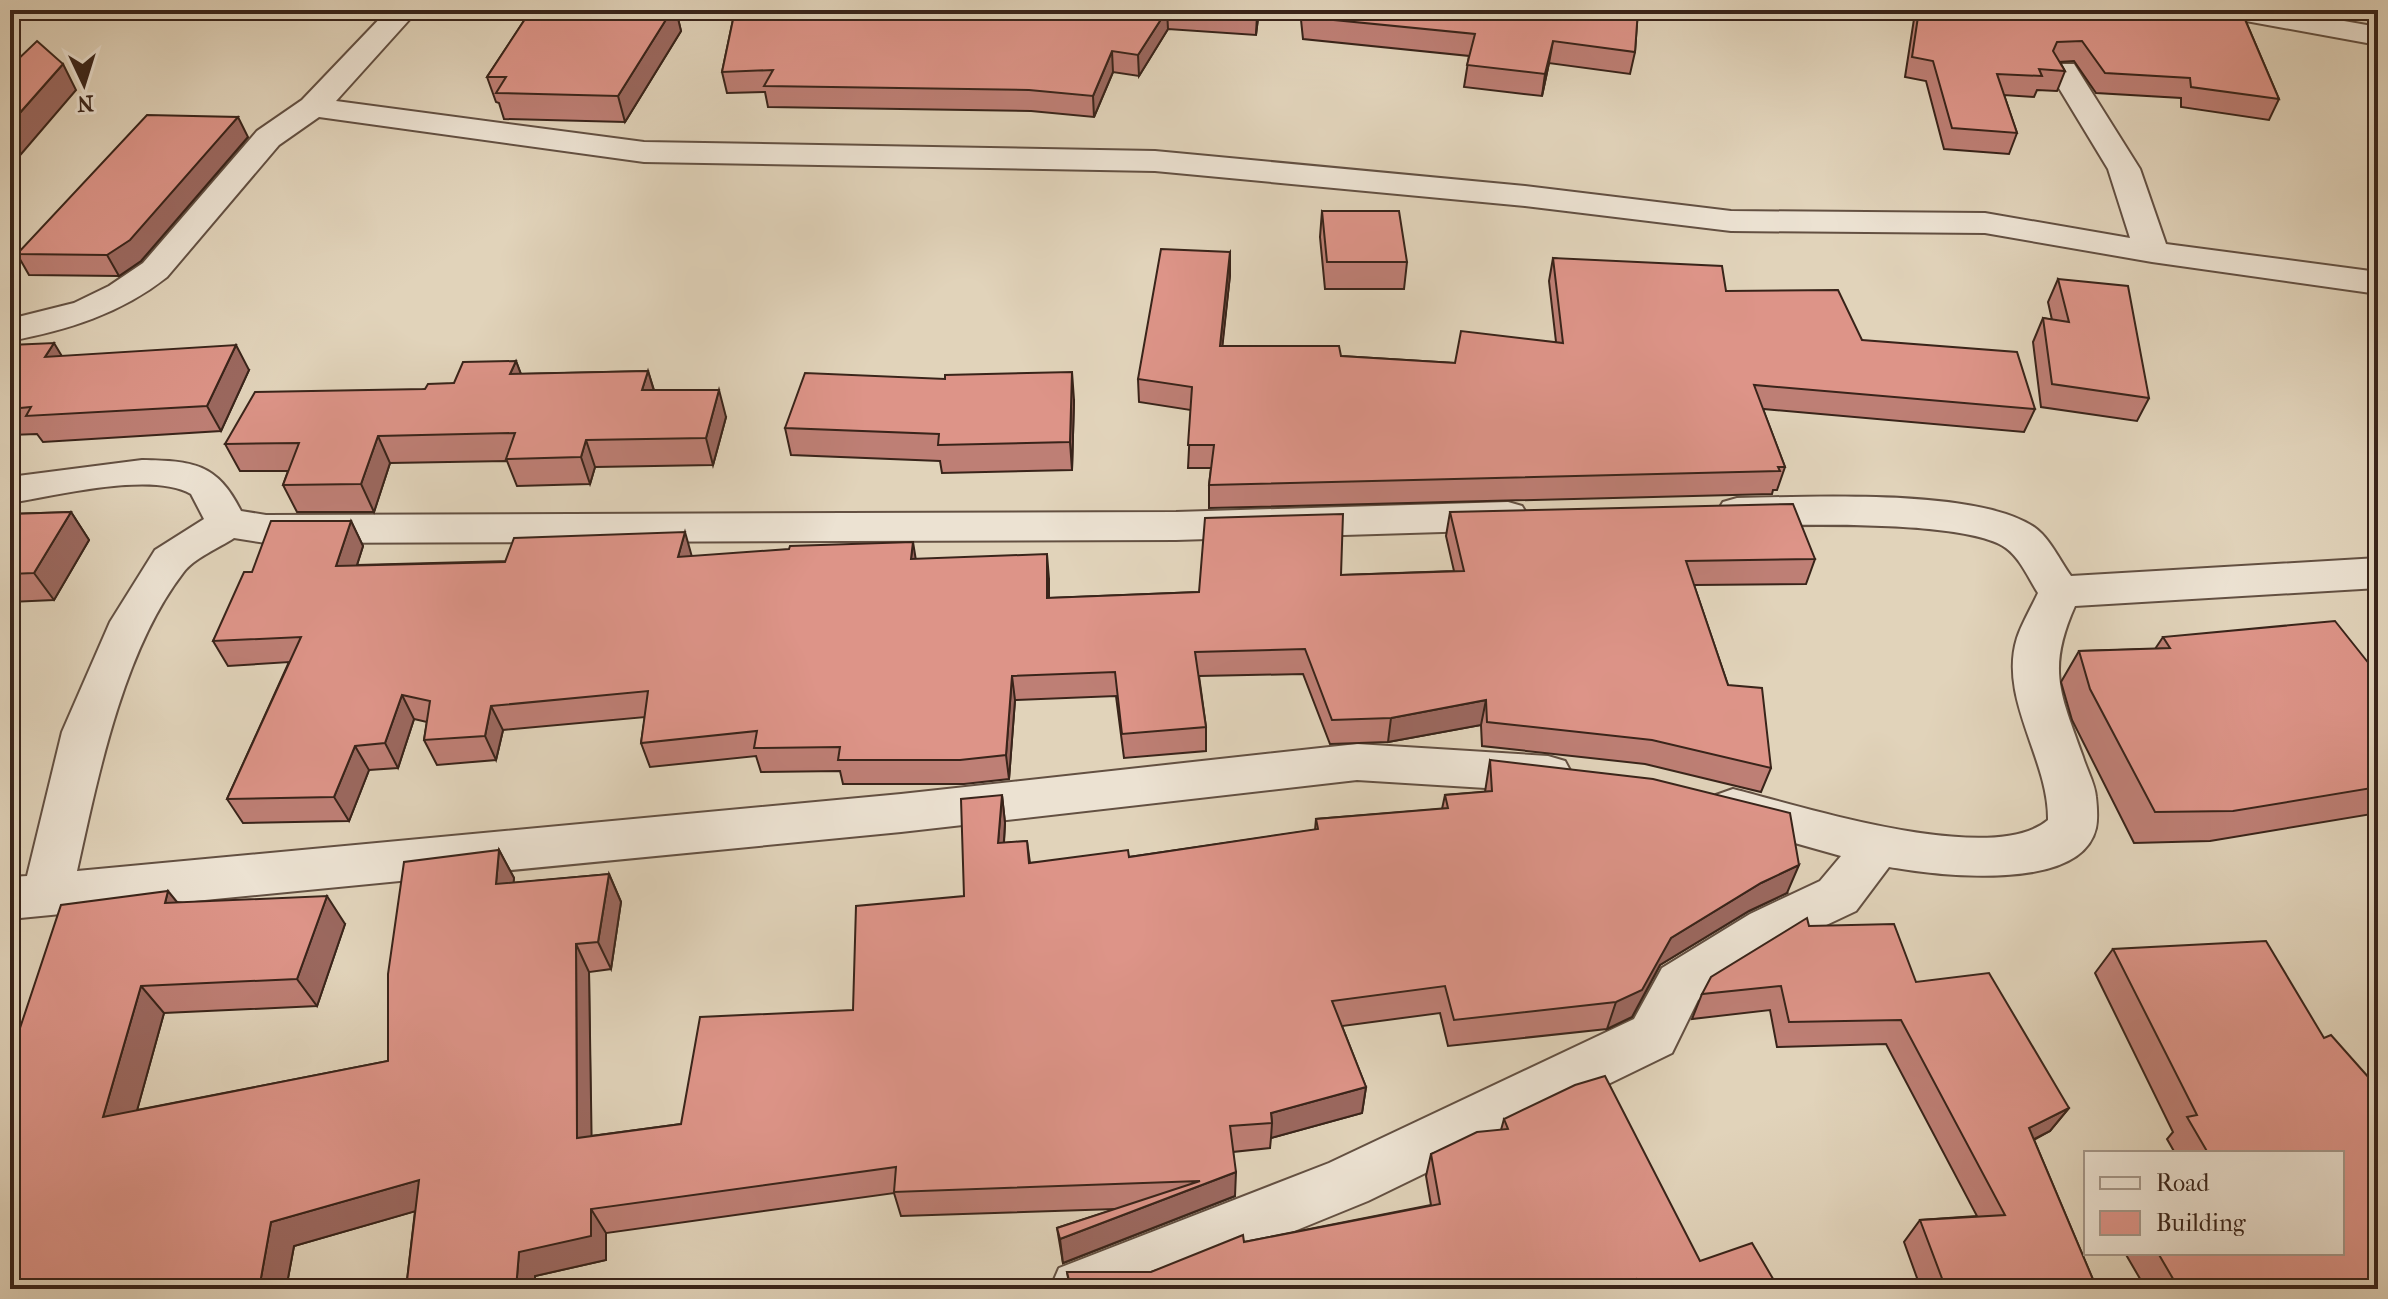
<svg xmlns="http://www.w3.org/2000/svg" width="2388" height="1299" viewBox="0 0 2388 1299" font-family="'IM FELL French Canon',serif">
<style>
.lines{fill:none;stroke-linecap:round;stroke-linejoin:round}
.street-casing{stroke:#635042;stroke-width:4}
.street{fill:#ece2d2;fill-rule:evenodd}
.wall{fill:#be7f75;stroke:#39241a;stroke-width:2}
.shaded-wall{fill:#9b685f;stroke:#39241a;stroke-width:2}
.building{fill:#dd9488;stroke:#39241a;stroke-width:2}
</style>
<rect width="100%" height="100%" fill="#e1d3ba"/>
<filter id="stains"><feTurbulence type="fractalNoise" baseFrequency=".0025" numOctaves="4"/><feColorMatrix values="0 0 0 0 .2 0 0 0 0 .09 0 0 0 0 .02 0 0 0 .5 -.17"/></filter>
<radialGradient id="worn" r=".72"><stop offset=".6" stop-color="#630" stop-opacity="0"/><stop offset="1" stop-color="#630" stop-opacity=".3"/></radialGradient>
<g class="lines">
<!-- street casing -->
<g class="street-casing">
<g id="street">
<path d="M388,10H418L336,101L644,142L1155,151L1525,186L1731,211L1985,213L2130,238L2108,169L2048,70L2052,64H2074L2140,169L2166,244L2378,272V294L2152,262L1985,233L1731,231L1525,206L1155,171L644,162L319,117L279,145L167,277C120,314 68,330 10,341V319L74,303L109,286L143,263L257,131L302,100Z"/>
<path d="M2221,10H2282L2378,27V45L2235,19L2225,16Z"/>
<path d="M142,460C193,461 217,463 241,511L266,515L1176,512L1508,502L1522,506L1528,516L1522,526L1508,530L1176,540L266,543L234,538C219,548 194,558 183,573C123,651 98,776 77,871L901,794L1357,744L1548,756L1565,761L1572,774L1565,787L1548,792L1357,780L901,832L10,919V877L27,876L62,732L110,622L155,550L204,519L191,494C151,471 55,496 10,503V477Z"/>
<path d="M1737,498C1809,497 1976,488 2034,527C2050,538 2060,561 2071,576L2378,558V588L2075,606C2046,671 2061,694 2083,757C2087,770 2095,784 2096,797C2097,806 2098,819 2096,828C2081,894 1935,875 1889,867L1856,911L1786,944L1698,1000L1672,1053L1368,1201L1152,1289H1050L1059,1268L1329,1163L1634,1019L1662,968L1750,914L1820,881L1841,856L1716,821L1709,808L1716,795L1733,789C1801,806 1992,868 2048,820C2049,759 1998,699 2017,638C2022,623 2031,608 2038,593C2029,579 2020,558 2006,548C1966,519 1791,525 1737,526L1723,522L1717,512L1723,502Z"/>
</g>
</g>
<!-- street -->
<use href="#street" class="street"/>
</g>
<!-- wall -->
<g class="wall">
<path d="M242,10H281L272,16Z"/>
<path d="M531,10H676L681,31L625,122L504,119L499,103L496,102L487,77Z"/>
<path d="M735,10H1259L1256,35L1168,29L1139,76L1113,72L1094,117L1031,111L768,107L765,92L727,93L722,72Z"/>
<path d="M1300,10H1638L1635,52L1630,74L1549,63L1542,96L1464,87L1469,56L1303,39Z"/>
<path d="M1917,10H2241L2279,99L2269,120L2181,107V98L2096,93L2074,61L2060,62L2065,71L2057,91L2037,90L2034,97L2004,95L2017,133L2009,154L1944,149L1926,81L1905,77L1914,19Z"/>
<path d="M248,137L141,261L119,276L29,275L17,254Z"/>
<path d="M1322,211L1407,262L1404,289H1325L1320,237Z"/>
<path d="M1230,252V275L1222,346L1341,356L1455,363L1556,342L1549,281L1553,258L1726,291L1862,340L2035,409L2024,432L1763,409L1785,467L1777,490H1773L1772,494L1209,508V485L1211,468H1188L1191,410L1139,402L1138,379Z"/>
<path d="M2058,279L2149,398L2137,421L2041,407L2033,342L2043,318L2052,320L2048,302Z"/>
<path d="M10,345L62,356L249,370L221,431L43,442L37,434L10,435Z"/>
<path d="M516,361L521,374L648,371L654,390L726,417L713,465L595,467L590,484L517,486L507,461L390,463L374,512H297L283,485L288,471H240L225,444L425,389L454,383Z"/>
<path d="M1074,400L1072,470L942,473L940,461L791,455L785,428Z"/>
<path d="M71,512L89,540L54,600L10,602V514Z"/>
<path d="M1450,512L1815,559L1806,584L1694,585L1728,685L1771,768L1761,792L1645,764L1482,746L1481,725L1388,742L1330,744L1303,674L1199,676L1206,727V751L1124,758L1116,696L1015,700L1009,779L964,784H843L840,771L761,772L756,756L650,767L641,743L645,717L503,730L496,760L437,765L424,740L427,722L414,719L398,768L369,770L349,821L243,823L227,799L289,662L228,666L213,641L252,572L351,521L363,546L357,565L692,556L916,559L1049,579V598L1199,592L1341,575L1454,571L1446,536Z"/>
<path d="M2163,637L2378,675V813L2210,841L2134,843L2072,720L2061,682L2079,651L2155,649Z"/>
<path d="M1490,760L1787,893L1749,911L1660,965L1632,1017L1607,1029L1448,1046L1440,1013L1342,1026L1366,1087L1362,1113L1271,1138L1270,1148L1233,1152L1235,1196L1063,1263L1057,1228L1116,1209L901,1216L894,1193L606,1233V1260L535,1276V1289H406L415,1211L294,1246L286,1289H10L177,902L345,924L317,1006L164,1013L137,1110L388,1061L499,850L514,878L513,883L609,874L621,902L611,969L589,972L591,1136L681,1124L853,1010L964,896L1002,795L1005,823L1004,843L1027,841L1030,863L1129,857L1315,830L1316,819L1442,809L1445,795L1485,792Z"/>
<path d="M1809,926L1916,982L2069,1108L2050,1131L2034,1140L2097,1289H1921L1904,1242L1920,1220L1977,1216L1886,1044L1777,1047L1770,1010L1692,1019L1702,994Z"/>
<path d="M2113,949L2324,1038L2378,1289H2146L2125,1253H2342V1153H2175L2167,1139L2173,1132L2095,973Z"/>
<path d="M1504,1119L1700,1261L1779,1289H1070L1067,1272H1151L1244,1242L1431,1205L1426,1176L1431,1154L1501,1130Z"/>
</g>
<!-- shaded-wall -->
<g class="shaded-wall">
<path d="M269,10H281L272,16Z"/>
<path d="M672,10H676L681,31L625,122L618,96Z"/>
<path d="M1167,10L1168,29L1139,76L1138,55Z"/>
<path d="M1257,10H1259L1256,35L1257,15Z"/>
<path d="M1553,41L1549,63L1542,96L1545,74Z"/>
<path d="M1112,51L1113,72L1094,117L1093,96Z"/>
<path d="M63,64L76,90L10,167V124Z"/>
<path d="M238,117L248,137L141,261L119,276L107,255Z"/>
<path d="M1230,252V275L1220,369V346Z"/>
<path d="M54,343L69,368L45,357Z"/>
<path d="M236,345L249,370L221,431L207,406Z"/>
<path d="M516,361L526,388L510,374Z"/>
<path d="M648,371L656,398L642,390Z"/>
<path d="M1072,372L1074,400L1072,470L1070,442Z"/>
<path d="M719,390L726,417L713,465L706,438Z"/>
<path d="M378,436L390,463L374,512L361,484Z"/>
<path d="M586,440L595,467L590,484L581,457Z"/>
<path d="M71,512L89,540L54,600L34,573Z"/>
<path d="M351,521L363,546L349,590L336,566Z"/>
<path d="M685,532L692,557H678Z"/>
<path d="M913,542L917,567L911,559Z"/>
<path d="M1047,554L1049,579V623L1047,598Z"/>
<path d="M1012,676L1015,700L1009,779L1006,755Z"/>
<path d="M402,695L414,719L398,768L385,743Z"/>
<path d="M1486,700L1481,725L1388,742L1391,718Z"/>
<path d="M491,706L503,730L496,760L485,736Z"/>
<path d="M355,746L369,770L349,821L334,797Z"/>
<path d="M1002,795L1005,823L1002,871L998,843Z"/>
<path d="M499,850L514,878L511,912L496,884Z"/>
<path d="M1799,865L1787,893L1749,911L1660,965L1632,1017L1607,1029L1616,1002L1671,938L1761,883Z"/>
<path d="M609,874L621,902L611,969L598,942Z"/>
<path d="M168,891L190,918L165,903Z"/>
<path d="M327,896L345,924L317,1006L297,979Z"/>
<path d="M576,944L589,972L592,1163L577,1138Z"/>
<path d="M141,986L164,1013L128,1143L103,1117Z"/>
<path d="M1366,1087L1362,1113L1271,1138L1272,1123L1271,1113Z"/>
<path d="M2069,1108L2050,1131L2011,1151L2029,1128Z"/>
<path d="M1236,1172L1235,1196L1063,1263L1060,1239Z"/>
<path d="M419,1180L437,1205L294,1246L286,1289H259L271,1222Z"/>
<path d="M591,1209L606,1233V1260L535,1276V1289H516L519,1252Z"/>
<path d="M1636,1279L1631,1289H1601Z"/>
</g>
<!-- building -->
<g class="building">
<path d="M531,10H672L618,96L496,93L506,77H487Z"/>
<path d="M735,10H1167L1138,55L1112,51L1093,96L1029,90L764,86L773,70L722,72Z"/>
<path d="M1188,10H1257V15Z"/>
<path d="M1303,10H1638L1635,52L1553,41L1545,74L1467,65L1475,34L1304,17Z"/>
<path d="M1919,10H2241L2279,99L2191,87L2190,78L2105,73L2082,41L2057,42L2053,51L2065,71L2039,69L2042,76L1997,74L2017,133L1952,128L1933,61L1912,57Z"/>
<path d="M37,41L63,64L10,124V67Z"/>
<path d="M147,115L238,117L130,240L107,255L17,254Z"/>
<path d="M1322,211H1399L1407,262H1327Z"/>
<path d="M1161,249L1230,252L1220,346H1339L1341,356L1455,363L1461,331L1563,343L1553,258L1722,266L1726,291L1838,290L1862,340L2017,352L2035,409L1754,385L1785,467H1778L1780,471L1209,485L1214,445H1188L1192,387L1138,379Z"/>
<path d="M2058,279L2128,286L2149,398L2052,384L2043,318L2069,322Z"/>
<path d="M54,343L45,357L236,345L207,406L26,416L31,407L10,409V345Z"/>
<path d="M516,361L510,374L648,371L642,390H719L706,438L586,440L581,457L506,459L515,433L378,436L361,484L283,485L299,443L225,444L255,392L425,389L428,384L454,383L463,362Z"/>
<path d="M1072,372L1070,442L938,445L939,434L785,428L805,373L945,379V375Z"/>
<path d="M1793,504L1815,559L1686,561L1728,685L1762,688L1771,768L1652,740L1487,722L1486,700L1391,718L1332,720L1305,649L1195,652L1206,727L1122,734L1115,672L1012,676L1006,755L960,760H838L840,747L754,748L757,731L641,743L648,691L491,706L485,736L424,740L430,701L402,695L385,743L355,746L334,797L227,799L301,637L213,641L244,572H252L271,521H351L336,566L505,562L514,538L685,532L678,557L789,549L790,546L913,542L911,559L1047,554V598L1199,592L1205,518L1343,514L1341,575L1464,571L1450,512Z"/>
<path d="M71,512L34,573L10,574V514Z"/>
<path d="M2335,621L2378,675V787L2233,811L2155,812L2090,689L2079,651L2170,648L2163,637Z"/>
<path d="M1490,760L1653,779L1790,813L1799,865L1761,883L1671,938L1642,990L1616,1002L1454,1020L1445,986L1332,1001L1366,1087L1271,1113L1272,1123L1230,1126L1236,1172L1060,1239L1057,1228L1200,1181L894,1192L896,1167L591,1209V1236L519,1252L516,1289H406L419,1180L271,1222L259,1289H10V1058L61,905L168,891L165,903L327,896L297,979L141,986L103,1117L388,1061V974L404,862L499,850L496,884L609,874L598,942L576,944L577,1138L681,1124L700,1017L853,1010L856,906L964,896L961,799L1002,795L998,843L1027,841L1029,863L1128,850L1129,857L1318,829L1316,819L1448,808L1445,795L1492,791Z"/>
<path d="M1807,918L1809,926L1894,924L1916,982L1989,973L2069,1108L2029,1128L2097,1289H1946L1920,1220L2005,1215L1901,1020L1789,1022L1781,986L1702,994L1711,977Z"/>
<path d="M2266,941L2324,1038L2331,1035L2378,1088V1289H2179L2158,1253H2342V1153H2208L2187,1117L2197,1115L2113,949Z"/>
<path d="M1605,1076L1700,1261L1752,1243L1779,1289H1639L1636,1279L1601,1289H1071L1067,1272H1151L1243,1235L1244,1242L1440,1204L1431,1154L1477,1132L1508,1129L1504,1119L1575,1085Z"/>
</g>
<!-- margin -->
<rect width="2388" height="1299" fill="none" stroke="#e1d3ba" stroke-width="40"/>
<rect x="12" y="12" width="2364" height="1275" fill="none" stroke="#39241a" stroke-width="4"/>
<rect x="20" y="20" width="2348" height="1259" fill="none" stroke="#39241a" stroke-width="2"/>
<!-- legend -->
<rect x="2084" y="1151" width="260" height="104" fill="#ece2d2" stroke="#a49688" stroke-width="2"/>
<rect x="2100" y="1177" width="40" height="12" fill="#ece2d2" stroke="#a49688" stroke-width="2"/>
<text x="2156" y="1191" font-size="24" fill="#39241a">Road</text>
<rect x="2100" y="1211" width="40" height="24" fill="#dd9488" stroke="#a49688" stroke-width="2"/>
<text x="2156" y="1231" font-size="24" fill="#39241a">Building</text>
<!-- north arrow -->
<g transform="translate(84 84) rotate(176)" stroke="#ece2d2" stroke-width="6" paint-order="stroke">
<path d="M0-6L14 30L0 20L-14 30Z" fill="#39241a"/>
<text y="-12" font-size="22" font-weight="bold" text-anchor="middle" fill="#39241a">N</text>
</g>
<rect width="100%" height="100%" filter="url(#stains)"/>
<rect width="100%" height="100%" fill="url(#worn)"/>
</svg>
